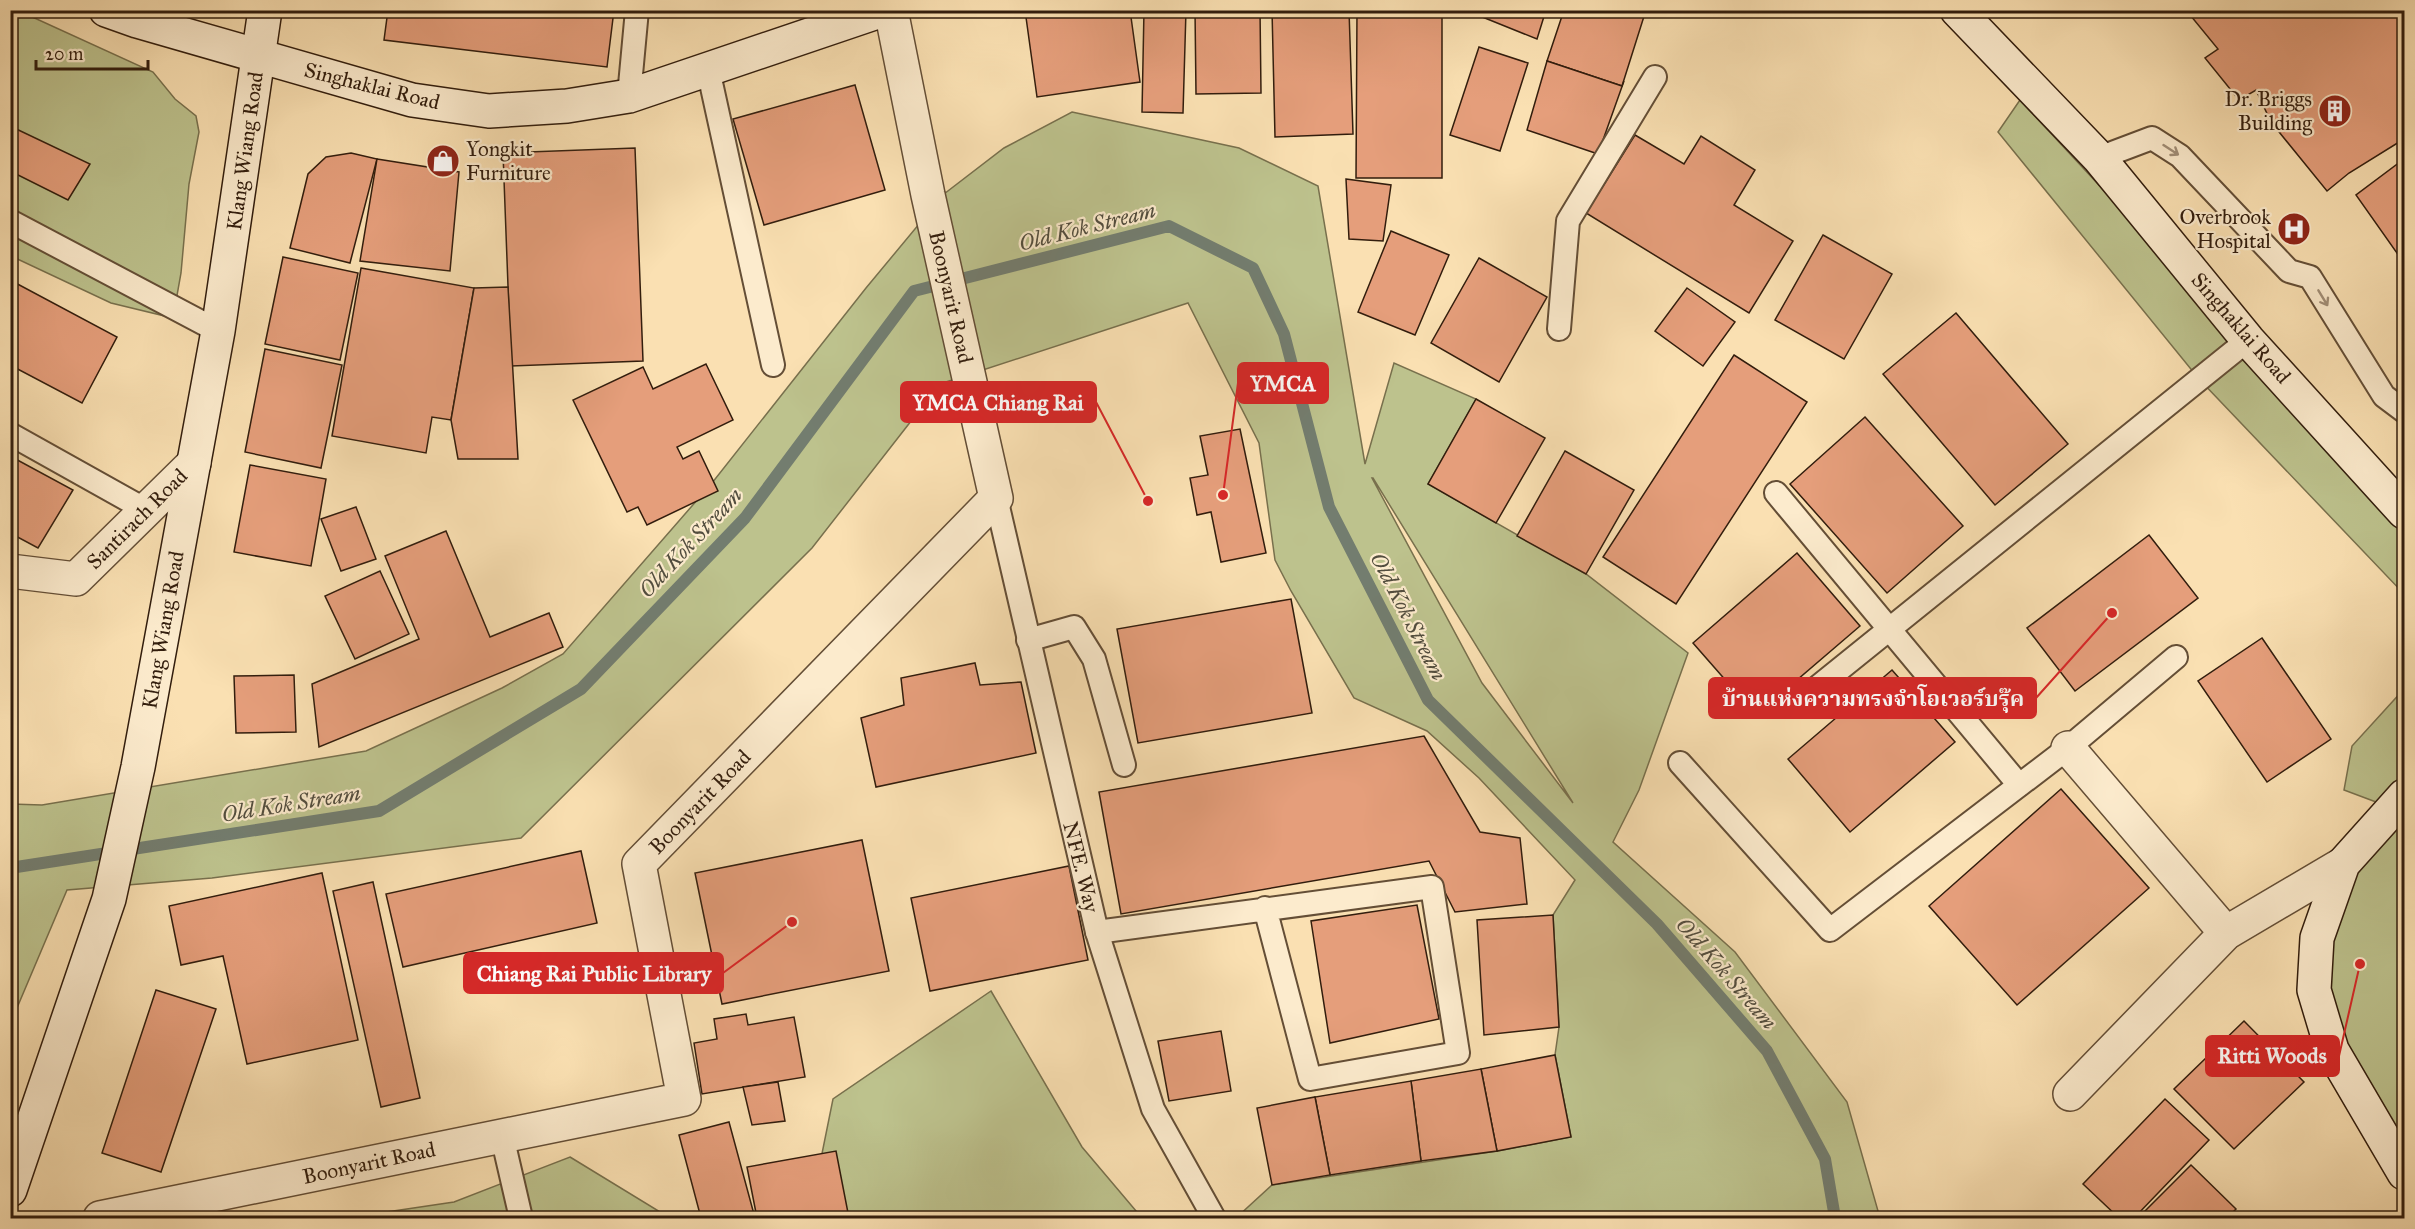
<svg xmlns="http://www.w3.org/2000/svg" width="2415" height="1229" viewBox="0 0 2415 1229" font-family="'IM FELL Great Primer','Noto Serif Thai',serif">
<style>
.green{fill:#bdc28d;stroke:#78704d;stroke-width:1.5;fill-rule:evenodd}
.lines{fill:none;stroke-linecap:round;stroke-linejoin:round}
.stream{stroke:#737d6f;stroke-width:12}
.building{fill:#e59e7b;stroke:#321d0d;stroke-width:1.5}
.lane-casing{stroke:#644e36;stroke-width:26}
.street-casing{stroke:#644e36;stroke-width:36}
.secondary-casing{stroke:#321d0d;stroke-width:36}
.lane{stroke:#fcebcd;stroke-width:22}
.street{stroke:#fcebcd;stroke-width:33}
.secondary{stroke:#fcebcd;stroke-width:33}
.oneway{stroke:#a18e77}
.labels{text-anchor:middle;stroke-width:4.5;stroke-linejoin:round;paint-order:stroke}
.street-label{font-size:21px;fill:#321d0d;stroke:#fcebcd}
.poi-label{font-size:21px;fill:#321d0d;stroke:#fcebcd;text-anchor:end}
.water-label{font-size:22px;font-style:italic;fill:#524d3e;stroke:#fcebcd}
.leader{fill:none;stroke:#d62828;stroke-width:2}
.callout-dot{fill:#d62828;stroke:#fcebcd;stroke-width:2}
.callout{fill:#d62828;stroke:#d62828;stroke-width:2}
.callout-label{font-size:22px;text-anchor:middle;font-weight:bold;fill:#fff}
</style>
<rect width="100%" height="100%" fill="#fae0b2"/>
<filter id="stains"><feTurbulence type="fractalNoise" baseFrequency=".00333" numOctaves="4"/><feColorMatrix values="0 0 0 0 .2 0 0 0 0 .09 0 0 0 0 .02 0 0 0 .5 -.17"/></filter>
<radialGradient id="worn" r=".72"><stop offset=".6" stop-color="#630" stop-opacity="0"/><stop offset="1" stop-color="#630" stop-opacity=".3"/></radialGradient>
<!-- green -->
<g class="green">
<path d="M17,10L153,72L175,99L196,116L199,132L189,184L181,273L173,318L111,303L11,256L10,11Z"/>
<path d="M2020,100L2404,514V594L2199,379L1998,132Z"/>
<path d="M1072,112L1239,148L1318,186L1365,464L1394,363L1476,399L1428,484L1586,574L1688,653L1639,790L1613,842L1735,952L1847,1102L1880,1218H1236L1272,1185L1497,1151L1571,1137L1555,1055L1559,1027L1553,915L1575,880L1479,778L1427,731L1354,698L1291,591L1275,560L1259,443L1188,303L940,384L812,548L521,838L212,878L67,890L11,1022V804L42,805L366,751L502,688L563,654L712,483L866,288L944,194L1004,148ZM1372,478H1373L1573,803L1482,683Z"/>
<path d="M2404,689V1173L2332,1050L2317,938L2392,808L2344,790L2352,746Z"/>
<path d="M991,991L1082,1147L1142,1218H809L833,1099Z"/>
<path d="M570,1157L670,1218H346L454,1202Z"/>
</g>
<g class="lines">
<!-- stream -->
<path class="stream" d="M10,868L379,811L581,689L745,518L914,291L1169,226L1253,268L1284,334L1329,507L1428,700L1657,924L1767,1051L1825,1159L1835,1218"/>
</g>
<!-- building -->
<g class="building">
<path d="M388,10H614L607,67L384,40Z"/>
<path d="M1025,10H1130L1140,82L1037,97Z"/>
<path d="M1144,10H1186L1183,113L1142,112Z"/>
<path d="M1195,10H1260L1261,93L1196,94Z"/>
<path d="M1272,10H1349L1353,134L1275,137Z"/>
<path d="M1357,10H1442V178H1356Z"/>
<path d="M1465,10H1546L1537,39Z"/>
<path d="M1564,10H1646L1622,86L1547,61Z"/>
<path d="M2186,10H2404V14L2398,18L2404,28V139L2349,173L2327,191L2271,122L2256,90L2239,100L2205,58L2218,49Z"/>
<path d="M1479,47L1528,63L1500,151L1450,135Z"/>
<path d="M1547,61L1622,86L1624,81L1598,154L1527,130Z"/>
<path d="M855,85L885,190L764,225L733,119Z"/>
<path d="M10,126L90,164L68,200L10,171Z"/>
<path d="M1635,135L1684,164L1701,136L1755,170L1734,205L1793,241L1749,313L1586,213Z"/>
<path d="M635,148L643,361L511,366L503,153Z"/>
<path d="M351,153L377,159L350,263L290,248L308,174L326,157Z"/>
<path d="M377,159L459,172L450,271L360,261Z"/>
<path d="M2404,159V263L2356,195Z"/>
<path d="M1346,179L1391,185L1383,241L1349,239Z"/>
<path d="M1391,231L1449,255L1415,335L1358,312Z"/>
<path d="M1823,235L1892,274L1844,359L1775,320Z"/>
<path d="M283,257L358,273L340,360L265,344Z"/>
<path d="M1479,258L1547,297L1499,382L1431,343Z"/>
<path d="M361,268L474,288L451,420L432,417L426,453L332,436Z"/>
<path d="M10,280L117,337L82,403L10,365Z"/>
<path d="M508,287L518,459H458L451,420L474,288Z"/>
<path d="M1687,288L1735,322L1703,366L1655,331Z"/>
<path d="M1956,313L2068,444L1995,505L1883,374Z"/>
<path d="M265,349L342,365L321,468L245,452Z"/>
<path d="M1734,355L1807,402L1676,604L1603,557Z"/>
<path d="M706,364L733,420L677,447L683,459L699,451L718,491L647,525L638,507L627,512L573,400L643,367L653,389Z"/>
<path d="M1476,399L1545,438L1496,523L1428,484Z"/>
<path d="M1865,417L1963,526L1887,593L1790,484Z"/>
<path d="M1240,429L1266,553L1221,562L1211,512L1197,515L1190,478L1208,475L1200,436Z"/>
<path d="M1565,451L1634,490L1586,574L1517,536Z"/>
<path d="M10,456L73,490L38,548L10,533Z"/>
<path d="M250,465L326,479L311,566L234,552Z"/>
<path d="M356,507L376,559L341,571L321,519Z"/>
<path d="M446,531L490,637L549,613L563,647L319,747L312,684L419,639L385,556Z"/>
<path d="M2149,535L2198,598L2075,691L2027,628Z"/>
<path d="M1797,553L1860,626L1756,715L1693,643Z"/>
<path d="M380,571L409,634L355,659L325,596Z"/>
<path d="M1291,599L1312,713L1138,743L1117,629Z"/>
<path d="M2262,638L2331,739L2267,782L2198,681Z"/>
<path d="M975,663L980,685L1021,682L1036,753L876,787L861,718L904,705L901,678Z"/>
<path d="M1892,670L1955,742L1850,832L1788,759Z"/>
<path d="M294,675L296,732L236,733L234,676Z"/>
<path d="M1424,736L1480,832L1520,838L1527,904L1455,912L1429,861L1121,914L1099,792Z"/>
<path d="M2061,789L2149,888L2017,1005L1929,906Z"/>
<path d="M862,840L889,971L722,1004L695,873Z"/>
<path d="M581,851L597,923L403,967L386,894Z"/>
<path d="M1069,866L1088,960L930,991L911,898Z"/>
<path d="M322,873L358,1040L247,1064L223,956L181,965L169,906Z"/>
<path d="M373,882L420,1098L381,1107L333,891Z"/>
<path d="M1417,905L1439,1019L1330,1043L1311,921Z"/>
<path d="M1553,915L1559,1027L1484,1035L1477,920Z"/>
<path d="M156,990L216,1009L161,1172L102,1153Z"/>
<path d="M746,1014L748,1025L794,1017L805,1077L702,1094L694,1043L717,1039L714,1019Z"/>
<path d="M2244,1021L2304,1082L2234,1149L2174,1089Z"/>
<path d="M1221,1031L1231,1091L1169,1101L1158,1041Z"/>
<path d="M1555,1055L1571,1137L1497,1151L1481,1069Z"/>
<path d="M1481,1069L1497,1151L1421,1161L1411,1081Z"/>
<path d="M1411,1081L1421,1161L1330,1175L1315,1097Z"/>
<path d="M778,1082L785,1121L752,1125L743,1087Z"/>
<path d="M1315,1097L1330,1175L1272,1185L1257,1108Z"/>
<path d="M2165,1099L2209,1140L2134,1218H2119L2083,1184Z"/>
<path d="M729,1122L755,1218H701L679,1135Z"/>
<path d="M836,1151L849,1218H757L747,1167Z"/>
<path d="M2191,1165L2236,1209L2227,1218H2138Z"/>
</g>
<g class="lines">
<!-- lane casing -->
<g class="lane-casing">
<g id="lane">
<path d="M708,69L773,365"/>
<path d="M629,96L637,10"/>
<path d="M2099,158L2152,138L2180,156L2289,271L2310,277L2384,396L2404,411"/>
<path d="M10,221L218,331"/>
<path d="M1559,329L1568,221L1655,77"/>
<path d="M10,434L146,510"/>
<path d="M1776,493L2019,785"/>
<path d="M996,498L1097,932L1153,1109L1214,1218"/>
<path d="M1028,640L1074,627L1094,659L1124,765"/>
<path d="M1799,702L2248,340"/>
<path d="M1680,763L1830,930L2068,748L2176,657"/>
<path d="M1097,932L1432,887L1458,1053L1310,1079L1265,908"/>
<path d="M502,1136L521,1218"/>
</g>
</g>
<!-- street casing -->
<g class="street-casing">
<g id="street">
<path d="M10,571L76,579L194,463"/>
<path d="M2068,748L2226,933"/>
<path d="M2070,1094L2226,933L2343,864"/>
<path d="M100,1218L684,1099L639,864L996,498L928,195L891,10"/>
</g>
</g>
<!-- secondary casing -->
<g class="secondary-casing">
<g id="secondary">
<path d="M106,10L137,21L412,100L489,111L567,106L629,96L883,10"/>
<path d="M1957,10L2099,158L2248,340L2404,512"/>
<path d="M2404,796L2343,864L2317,938L2314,990L2332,1050L2404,1173"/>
<path d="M10,1190L109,899L138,767L218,331L265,10"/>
</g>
</g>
<!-- lane -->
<use href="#lane" class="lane"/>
<!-- street -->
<use href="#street" class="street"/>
<!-- secondary -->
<use href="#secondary" class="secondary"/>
</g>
<!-- one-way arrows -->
<defs><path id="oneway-shaft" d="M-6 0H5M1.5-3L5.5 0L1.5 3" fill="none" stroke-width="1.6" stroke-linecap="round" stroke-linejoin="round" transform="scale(1.5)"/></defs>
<g class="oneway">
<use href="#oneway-shaft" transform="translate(2171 150) rotate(33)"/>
<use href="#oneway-shaft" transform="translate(2323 298) rotate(59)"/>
</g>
<!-- icons -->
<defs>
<g id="building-disc" transform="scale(1.725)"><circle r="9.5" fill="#8f2418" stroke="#fcebcd"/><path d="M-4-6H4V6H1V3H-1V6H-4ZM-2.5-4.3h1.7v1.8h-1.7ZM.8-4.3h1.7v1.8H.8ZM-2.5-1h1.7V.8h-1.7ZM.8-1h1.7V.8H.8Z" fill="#fff"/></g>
<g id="shop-disc" transform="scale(1.725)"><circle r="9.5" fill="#8f2418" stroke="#fcebcd"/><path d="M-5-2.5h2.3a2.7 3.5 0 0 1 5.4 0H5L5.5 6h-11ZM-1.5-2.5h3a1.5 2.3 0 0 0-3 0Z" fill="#fff"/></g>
<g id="hospital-disc" transform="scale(1.725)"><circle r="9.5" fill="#8f2418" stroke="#fcebcd"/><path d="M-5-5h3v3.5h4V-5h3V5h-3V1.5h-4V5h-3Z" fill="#fff"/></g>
</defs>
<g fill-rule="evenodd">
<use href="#building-disc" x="2335" y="111"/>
<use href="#shop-disc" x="443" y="161"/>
<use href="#hospital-disc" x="2294" y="229"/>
</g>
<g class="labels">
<!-- street labels -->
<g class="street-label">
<text transform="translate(372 86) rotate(14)" y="7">Singhaklai Road</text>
<text transform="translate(245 151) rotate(-82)" y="7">Klang Wiang Road</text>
<text transform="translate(951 297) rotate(77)" y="7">Boonyarit Road</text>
<text transform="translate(2241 328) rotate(49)" y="7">Singhaklai Road</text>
<text transform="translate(137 519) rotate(-45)" y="7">Santirach Road</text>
<text transform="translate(163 630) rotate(-80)" y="7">Klang Wiang Road</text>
<text transform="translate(700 802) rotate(-46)" y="7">Boonyarit Road</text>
<text transform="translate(1081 867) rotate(76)" y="7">NFE. Way</text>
<text transform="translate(369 1163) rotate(-12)" y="7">Boonyarit Road</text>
</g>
<!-- poi labels -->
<g class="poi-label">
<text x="2312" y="106">Dr. Briggs<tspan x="2312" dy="24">Building</tspan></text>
<text x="466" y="156" text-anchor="start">Yongkit<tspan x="466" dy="24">Furniture</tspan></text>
<text x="2271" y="224">Overbrook<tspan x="2271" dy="24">Hospital</tspan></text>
</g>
<!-- water labels -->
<g class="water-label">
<text transform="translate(1087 226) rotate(-14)" y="8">Old Kok Stream</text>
<text transform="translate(690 542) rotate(-47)" y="8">Old Kok Stream</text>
<text transform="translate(1409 616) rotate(63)" y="8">Old Kok Stream</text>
<text transform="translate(291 803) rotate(-9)" y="8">Old Kok Stream</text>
<text transform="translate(1727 973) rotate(49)" y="8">Old Kok Stream</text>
</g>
</g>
<!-- callouts -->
<path class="leader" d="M1223 495L1238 383M1148 501L1096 402M2112 613L2036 698M792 922L723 973M2360 964L2339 1056"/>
<g class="callout-dot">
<circle cx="1223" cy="495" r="6"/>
<circle cx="1148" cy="501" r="6"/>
<circle cx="2112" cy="613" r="6"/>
<circle cx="792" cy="922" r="6"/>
<circle cx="2360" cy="964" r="6"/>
</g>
<g class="callout">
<rect x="1238" y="363" width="90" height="40" rx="6"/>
<rect x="901" y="382" width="195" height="40" rx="6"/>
<rect x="1709" y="678" width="327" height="40" rx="6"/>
<rect x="464" y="953" width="259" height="40" rx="6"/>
<rect x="2206" y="1036" width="133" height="40" rx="6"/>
</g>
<g class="callout-label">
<text x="1283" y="391">YMCA</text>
<text x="998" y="410">YMCA Chiang Rai</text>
<text x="1873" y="706">บ้านแห่งความทรงจำโอเวอร์บรุ๊ค</text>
<text x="594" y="981">Chiang Rai Public Library</text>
<text x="2272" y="1063">Ritti Woods</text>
</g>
<!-- margin -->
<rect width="2415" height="1229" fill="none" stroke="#fae0b2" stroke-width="36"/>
<rect x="12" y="12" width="2391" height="1205" fill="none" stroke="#321d0d" stroke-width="3"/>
<rect x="18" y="18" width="2379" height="1193" fill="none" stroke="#321d0d" stroke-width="1.5"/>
<!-- scale -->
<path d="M36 60v9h112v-9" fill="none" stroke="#321d0d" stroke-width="3"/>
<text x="45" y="60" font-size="18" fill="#321d0d" stroke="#fcebcd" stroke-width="4.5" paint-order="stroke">20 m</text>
<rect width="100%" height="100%" filter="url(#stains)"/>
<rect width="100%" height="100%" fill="url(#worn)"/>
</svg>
